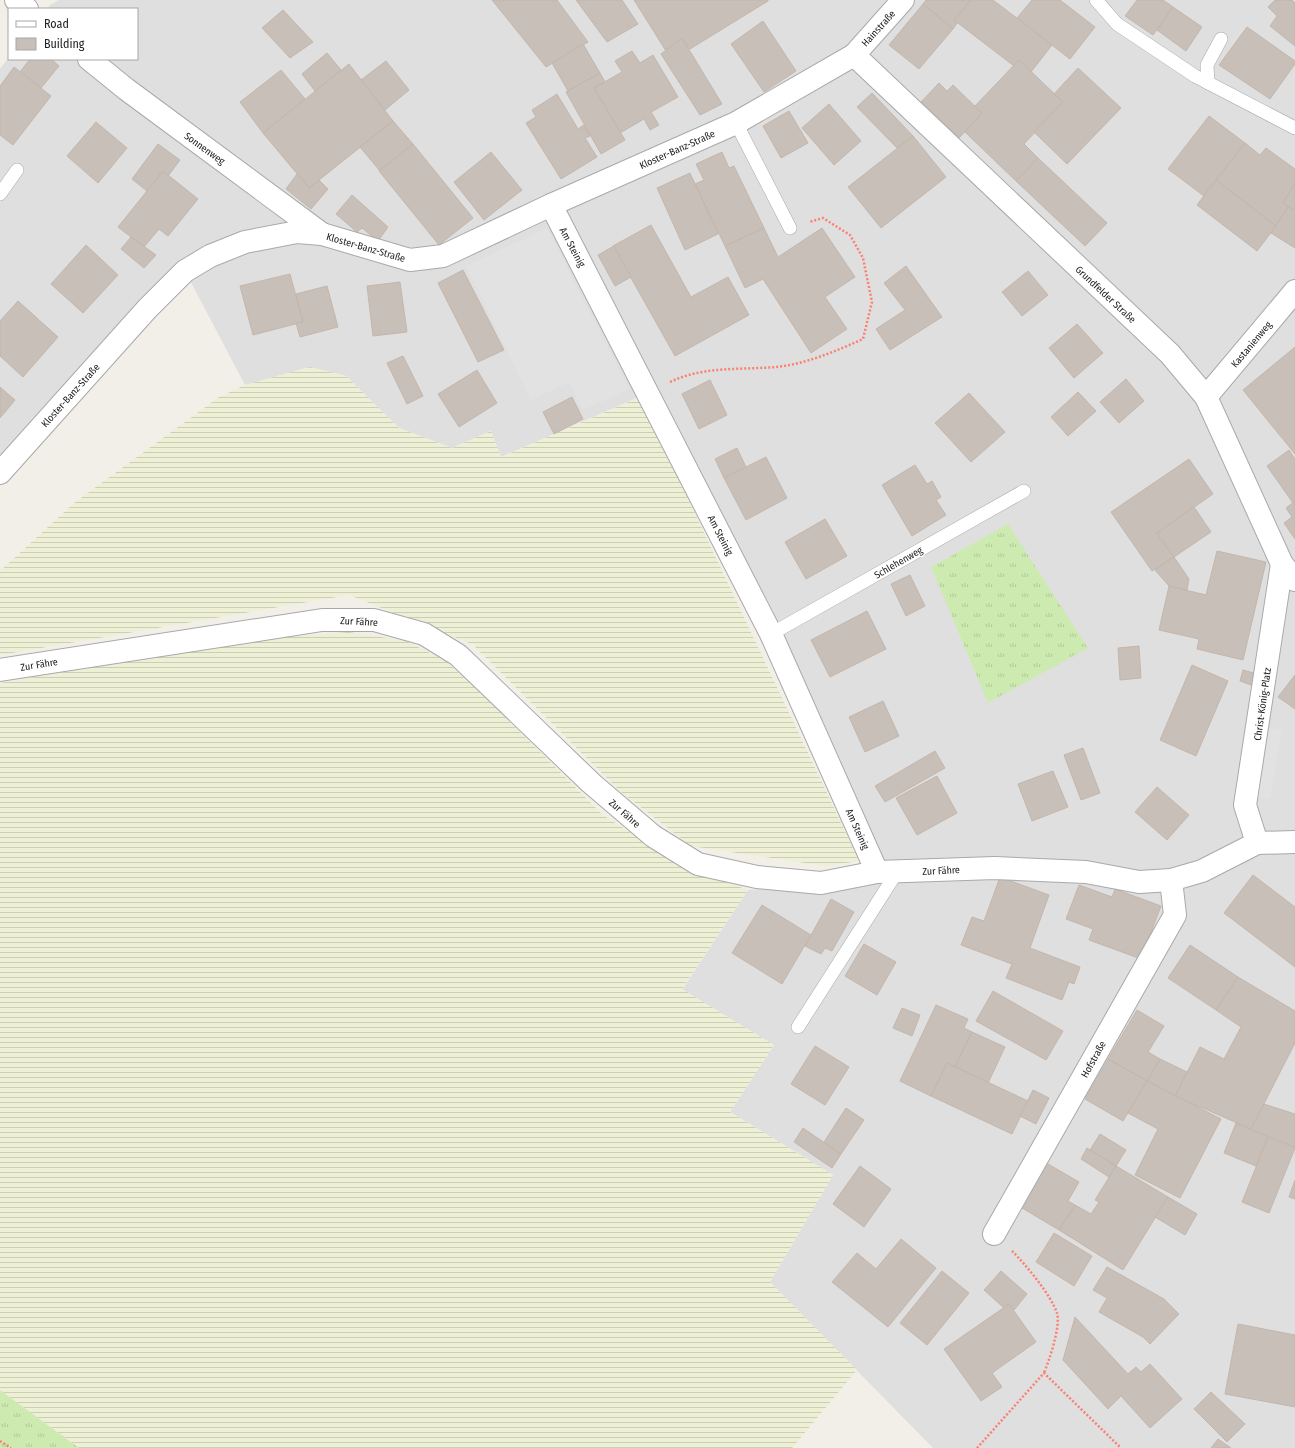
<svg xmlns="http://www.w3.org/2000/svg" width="1295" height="1448" viewBox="0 0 1295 1448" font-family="'Fira Sans Condensed',sans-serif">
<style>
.residential{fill:#e0dfdf}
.farmland{fill:url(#farmland-rules)}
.grass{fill:url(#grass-tufts)}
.parking{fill:#e2e2e2}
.building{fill:#c7bfb8;stroke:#c4b6ab}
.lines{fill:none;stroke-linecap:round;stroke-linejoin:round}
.service-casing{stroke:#a9a9a9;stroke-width:14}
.minor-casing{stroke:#a9a9a9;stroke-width:24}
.path{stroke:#fa8072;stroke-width:2.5;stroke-dasharray:2 2;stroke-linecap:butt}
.service{stroke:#fff;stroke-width:13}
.minor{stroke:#fff;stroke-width:22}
.labels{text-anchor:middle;stroke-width:3;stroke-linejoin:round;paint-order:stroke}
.street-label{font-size:10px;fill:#222;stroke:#fff}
</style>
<defs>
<pattern id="farmland-rules" width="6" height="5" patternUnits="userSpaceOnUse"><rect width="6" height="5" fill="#eef0d5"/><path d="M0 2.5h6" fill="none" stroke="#ccceb7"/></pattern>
<pattern id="grass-tufts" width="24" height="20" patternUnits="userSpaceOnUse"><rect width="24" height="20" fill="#cdebb0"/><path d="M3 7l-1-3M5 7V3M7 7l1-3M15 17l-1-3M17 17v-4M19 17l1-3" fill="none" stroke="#b0c997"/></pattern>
</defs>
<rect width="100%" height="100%" fill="#f2efe9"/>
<!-- residential -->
<path class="residential" d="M59,0H1295V1448H933L770,1282L833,1175L730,1112L774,1045L682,990L748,890L873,881L648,393L501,457L491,431L452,448L399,428L346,376L310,367L245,385L185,271L0,478V69L9,57V59H137V9H47L50,5Z"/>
<!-- farmland -->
<g class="farmland">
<path d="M310,367L346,376L399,428L452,448L491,431L501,457L640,397L859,861L825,866L691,846L621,792L472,644L349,595L0,655V571L74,503L219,397L245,385Z"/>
<path d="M349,632L406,641L446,661L495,707L603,815L667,856L691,869L748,890L682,989L774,1045L730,1112L833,1175L770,1282L857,1370L792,1448H79L0,1390V683L256,639Z"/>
</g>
<!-- grass -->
<g class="grass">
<path d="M1008,524L1088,648L988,703L931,567Z"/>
<path d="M0,1390L79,1448H0Z"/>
</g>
<!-- parking -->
<g class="parking">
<path d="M547,228L629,389L583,410L569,382L531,400L466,266Z"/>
<path d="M1259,726L1282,730L1270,799L1247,796Z"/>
</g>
<!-- building -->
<g class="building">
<path d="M492,0H557L588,42L546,67Z"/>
<path d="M576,0H622L638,24L607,42Z"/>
<path d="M634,0H768V1L690,49L682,38L666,51Z"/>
<path d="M926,0H971L954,20L957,23L953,29L923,4Z"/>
<path d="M971,0H993L1052,45L1031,72L1019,60L1014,66L954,20Z"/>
<path d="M1032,0H1060L1095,27L1070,59L1017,18Z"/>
<path d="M1137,0H1163L1173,7L1153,35L1125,16Z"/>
<path d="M1275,0H1292L1295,3V46L1270,26L1277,16L1268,7Z"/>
<path d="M923,4L953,29L919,69L889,45Z"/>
<path d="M1173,7L1202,27L1186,51L1157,30Z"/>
<path d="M283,10L313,42L290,58L262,28Z"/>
<path d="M763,21L796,71L764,92L731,44Z"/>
<path d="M1247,27L1295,61V64L1270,99L1219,65Z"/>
<path d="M682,38L722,104L700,115L661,54Z"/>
<path d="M583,44L600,73L568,91L552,63Z"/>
<path d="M632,51L640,63L653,55L678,97L651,112L659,125L650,130L644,119L620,133L594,88L622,72L615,61Z"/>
<path d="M327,53L341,70L315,91L302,74Z"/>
<path d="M30,59H51L59,66L41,88L20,72Z"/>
<path d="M1019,60L1063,102L1024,144L1038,158L1016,181L965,132L982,113L975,106Z"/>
<path d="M386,61L409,90L385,110L361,80Z"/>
<path d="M349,64L393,121L309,188L263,133Z"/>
<path d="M14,67L51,96L13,145L0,135V86Z"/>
<path d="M1078,68L1121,108L1067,164L1034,132L1063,102L1054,94Z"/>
<path d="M281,70L305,99L263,133L240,102Z"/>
<path d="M600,73L605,82L594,88L625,140L601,154L566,92Z"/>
<path d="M939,83L947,91L953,85L982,113L959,138L921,102Z"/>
<path d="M872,93L913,136L897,148L857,107Z"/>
<path d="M557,94L578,129L584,125L590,136L585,138L597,157L561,179L526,123L536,117L532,110Z"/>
<path d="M829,104L861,141L834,165L802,128Z"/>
<path d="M789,111L808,143L781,158L763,126Z"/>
<path d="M1209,116L1245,143L1204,196L1168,169Z"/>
<path d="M393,121L413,144L380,171L360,147Z"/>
<path d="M96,122L127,148L98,183L67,156Z"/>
<path d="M913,136L946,177L881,228L848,187Z"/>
<path d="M1245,143L1260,155L1266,148L1295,169V184L1283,203L1288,207L1276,226L1216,180Z"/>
<path d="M158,144L180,160L168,176L163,171L147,191L132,179Z"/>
<path d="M413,144L473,218L439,245L379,171Z"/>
<path d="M491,152L522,190L484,220L454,182Z"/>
<path d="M722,152L729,168L734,166L764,228L725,246L695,184L704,180L696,164Z"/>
<path d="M1038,158L1107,223L1085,246L1016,181Z"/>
<path d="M163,171L198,199L168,236L159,229L144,247L118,227Z"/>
<path d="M690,173L718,234L685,250L657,188Z"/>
<path d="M297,174L309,188L319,180L328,189L311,209L286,189Z"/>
<path d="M1216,180L1276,226L1257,251L1197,205Z"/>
<path d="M1295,184V211L1283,203Z"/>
<path d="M352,195L388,227L378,241L362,228L357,232L336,214Z"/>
<path d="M1288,207L1295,211V248L1271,233Z"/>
<path d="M651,225L691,297L728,277L749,315L675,356L613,246Z"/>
<path d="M764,228L778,257L822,228L855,277L825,297L847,329L811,353L763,279L745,288L725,246Z"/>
<path d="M131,237L156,255L144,268L121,249Z"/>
<path d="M86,245L118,275L83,313L51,284Z"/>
<path d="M614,246L631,277L615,286L598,255Z"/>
<path d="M906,266L942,317L890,350L876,329L905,310L884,283Z"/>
<path d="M463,270L504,350L478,362L438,283Z"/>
<path d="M1028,271L1048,295L1022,316L1002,292Z"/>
<path d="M290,274L303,322L253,335L240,286Z"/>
<path d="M400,282L407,332L373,336L367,286Z"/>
<path d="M327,286L338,327L300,337L296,323L303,322L296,294Z"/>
<path d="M18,301L58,337L23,377L0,356V321Z"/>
<path d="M1077,324L1103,353L1074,378L1049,348Z"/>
<path d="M1295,347V454L1243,390Z"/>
<path d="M403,356L423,396L407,404L387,363Z"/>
<path d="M477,370L497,403L459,427L438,394Z"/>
<path d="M1126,379L1144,401L1119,423L1100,402Z"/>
<path d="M710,380L727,415L699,429L682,394Z"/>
<path d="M0,387L15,400L0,418Z"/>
<path d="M1078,392L1096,411L1068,436L1051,417Z"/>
<path d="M969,393L1005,432L971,462L935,423Z"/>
<path d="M572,397L583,419L554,434L543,412Z"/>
<path d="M737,448L746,467L724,478L715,459Z"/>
<path d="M1289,450L1295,459V501L1293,503L1267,466Z"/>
<path d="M766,457L787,498L746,520L724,478Z"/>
<path d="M1189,459L1213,494L1157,533L1174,557L1152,571L1111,512Z"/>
<path d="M915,465L927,484L932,481L941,497L936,500L946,515L912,536L882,485Z"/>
<path d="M1295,501V539L1284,523L1292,517L1286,508Z"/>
<path d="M1194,507L1211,532L1174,557L1157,533Z"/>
<path d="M825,519L847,556L806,579L785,542Z"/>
<path d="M1217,551L1266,562L1243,660L1197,649L1199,639L1159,630L1169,586L1206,595Z"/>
<path d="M1174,557L1189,579L1187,590L1169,586L1155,570Z"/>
<path d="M910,575L925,606L906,616L891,584Z"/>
<path d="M867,611L886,649L830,677L811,640Z"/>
<path d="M1139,646L1141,678L1120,680L1118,648Z"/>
<path d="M1192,665L1228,681L1196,756L1160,740Z"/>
<path d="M1243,670L1257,674L1254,686L1240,681Z"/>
<path d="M1295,675V709L1278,697Z"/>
<path d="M883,701L899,736L865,752L849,717Z"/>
<path d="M1083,748L1100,793L1081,800L1064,755Z"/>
<path d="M935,751L945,768L885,802L875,786Z"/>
<path d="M1053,771L1068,807L1032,821L1018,784Z"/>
<path d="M937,776L957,813L917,835L896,798Z"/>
<path d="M1157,787L1189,815L1167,840L1135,812Z"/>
<path d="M1253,875L1295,907V967L1224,913Z"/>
<path d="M1000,877L1049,895L1030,948L1080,967L1074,984L1069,982L1062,1000L1006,978L1012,964L961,945L972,917L984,921Z"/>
<path d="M1079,885L1112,897L1115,889L1161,906L1141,959L1089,940L1093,929L1066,919Z"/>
<path d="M831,899L854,912L832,951L825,948L821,954L805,946Z"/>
<path d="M762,905L811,935L782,984L732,953Z"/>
<path d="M864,944L896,962L877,995L845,976Z"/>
<path d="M1190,945L1238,977L1216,1010L1168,978Z"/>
<path d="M1238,977L1295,1011V1043L1251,1129L1175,1096L1200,1047L1224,1059L1241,1027L1216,1010Z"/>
<path d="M993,991L1063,1031L1046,1060L976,1021Z"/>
<path d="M936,1005L968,1019L964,1028L972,1032L955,1067L947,1063L931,1096L900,1081Z"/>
<path d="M902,1008L920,1015L912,1036L893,1028Z"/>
<path d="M1137,1010L1164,1026L1148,1052L1160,1059L1147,1081L1108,1059Z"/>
<path d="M972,1032L1005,1047L988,1083L955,1067Z"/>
<path d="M815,1046L849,1067L825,1105L791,1084Z"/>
<path d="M1108,1059L1147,1081L1123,1121L1085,1099Z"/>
<path d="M1160,1059L1187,1072L1175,1096L1147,1081Z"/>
<path d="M947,1063L1028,1101L1012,1134L931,1096Z"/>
<path d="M1147,1081L1221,1119L1180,1198L1135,1175L1158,1129L1128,1113Z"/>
<path d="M1033,1090L1049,1098L1036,1124L1020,1116Z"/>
<path d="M1264,1104L1295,1114V1147L1251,1129Z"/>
<path d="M846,1108L864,1120L841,1154L824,1142Z"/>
<path d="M1236,1123L1268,1137L1256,1166L1224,1153Z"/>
<path d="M803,1128L841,1154L832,1168L794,1142Z"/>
<path d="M1100,1134L1126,1150L1116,1166L1090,1150Z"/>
<path d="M1268,1137L1295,1148L1269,1213L1242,1202Z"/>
<path d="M1087,1148L1116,1166L1109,1177L1081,1159Z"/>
<path d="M1043,1161L1079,1182L1068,1201L1075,1205L1059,1230L1017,1205Z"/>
<path d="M860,1166L891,1189L864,1227L833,1204Z"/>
<path d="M1116,1166L1168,1197L1123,1270L1059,1230L1075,1205L1091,1214L1099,1202L1095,1200Z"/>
<path d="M1295,1180V1199L1289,1197Z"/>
<path d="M1168,1197L1197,1214L1185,1235L1155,1217Z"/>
<path d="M1054,1233L1092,1256L1074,1286L1036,1262Z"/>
<path d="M901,1239L936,1268L888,1327L832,1282L857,1253L876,1269Z"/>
<path d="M1107,1267L1164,1299L1179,1314L1150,1344L1143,1337L1099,1312L1107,1298L1093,1290Z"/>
<path d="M942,1271L969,1293L927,1345L900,1323Z"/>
<path d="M1001,1271L1027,1294L1014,1310L1009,1304L1004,1308L984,1290Z"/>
<path d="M1009,1304L1036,1342L992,1373L1002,1387L981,1401L944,1349Z"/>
<path d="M1075,1317L1128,1374L1136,1367L1141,1372L1150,1364L1182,1399L1150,1428L1121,1396L1108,1409L1063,1360Z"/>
<path d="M1238,1324L1295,1335V1407L1225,1394Z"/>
<path d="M1211,1392L1245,1424L1227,1442L1194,1409Z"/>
<path d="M1218,1439L1231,1448H1211Z"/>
</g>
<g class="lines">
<!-- service casing -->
<g class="service-casing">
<g id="service">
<path d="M1096,0L1117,24L1195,76L1295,128"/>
<path d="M1208,83L1207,65L1221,39"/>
<path d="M736,123L790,228"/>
<path d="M0,194L17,170"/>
<path d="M771,634L1024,491"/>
<path d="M798,1027L897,872"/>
</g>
</g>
<!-- minor casing -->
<g class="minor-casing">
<g id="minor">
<path d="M16,0L27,9"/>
<path d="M854,55L1170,354L1206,397L1282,564L1295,580"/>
<path d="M89,59L126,89L322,234"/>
<path d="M551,205L771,634L877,872"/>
<path d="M1206,397L1295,291"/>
<path d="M0,473L147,309L185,271L210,256L245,242L297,232L322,234L410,260L443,256L551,205L736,123L854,55L903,0"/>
<path d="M0,670L322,620H374L424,634L458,655L591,783L653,836L698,864L757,877L821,883L877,872L995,868L1086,872L1139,882L1171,880L1202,871L1257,843L1295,842"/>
<path d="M1257,843L1245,805L1282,564"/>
<path d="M994,1234L1175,915L1171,880"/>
</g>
</g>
<!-- path -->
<g class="path">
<path d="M670,382C703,366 740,370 776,367C806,364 836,351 863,339L872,302L863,258L850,235L823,218L809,222"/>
<path d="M1012,1251C1026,1265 1051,1295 1057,1313C1061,1326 1049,1361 1044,1373"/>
<path d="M0,1441L11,1448"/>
<path d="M977,1448L1044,1373L1121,1448"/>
</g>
<!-- service -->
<use href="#service" class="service"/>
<!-- minor -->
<use href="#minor" class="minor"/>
</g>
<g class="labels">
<!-- street labels -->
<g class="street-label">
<text transform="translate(878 28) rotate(-48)" y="4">Hainstraße</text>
<text transform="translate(205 148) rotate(36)" y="4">Sonnenweg</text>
<text transform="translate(677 149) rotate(-24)" y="4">Kloster-Banz-Straße</text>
<text transform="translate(366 247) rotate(16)" y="4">Kloster-Banz-Straße</text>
<text transform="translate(573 247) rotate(62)" y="4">Am Steinig</text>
<text transform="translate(1106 294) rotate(43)" y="4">Grundfelder Straße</text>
<text transform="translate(1251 344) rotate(-50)" y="4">Kastanienweg</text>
<text transform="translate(70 395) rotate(-48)" y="4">Kloster-Banz-Straße</text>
<text transform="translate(721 535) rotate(63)" y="4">Am Steinig</text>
<text transform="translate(898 562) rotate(-30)" y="4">Schlehenweg</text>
<text transform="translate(359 621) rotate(3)" y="4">Zur Fähre</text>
<text transform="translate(39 664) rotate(-9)" y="4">Zur Fähre</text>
<text transform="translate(1262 704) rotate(-82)" y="4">Christ-König-Platz</text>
<text transform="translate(625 813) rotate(41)" y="4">Zur Fähre</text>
<text transform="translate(858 829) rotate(66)" y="4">Am Steinig</text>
<text transform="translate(941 870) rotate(-3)" y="4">Zur Fähre</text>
<text transform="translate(1093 1059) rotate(-61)" y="4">Hofstraße</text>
</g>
</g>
<!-- legend -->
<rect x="8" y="8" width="130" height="52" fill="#ffffff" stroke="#a7a7a7"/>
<rect x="16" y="21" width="20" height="6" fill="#ffffff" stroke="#a7a7a7"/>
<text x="44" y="28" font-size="12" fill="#222222">Road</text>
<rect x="16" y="38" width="20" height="12" fill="#c7bfb8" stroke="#a7a7a7"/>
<text x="44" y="48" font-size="12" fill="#222222">Building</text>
</svg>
